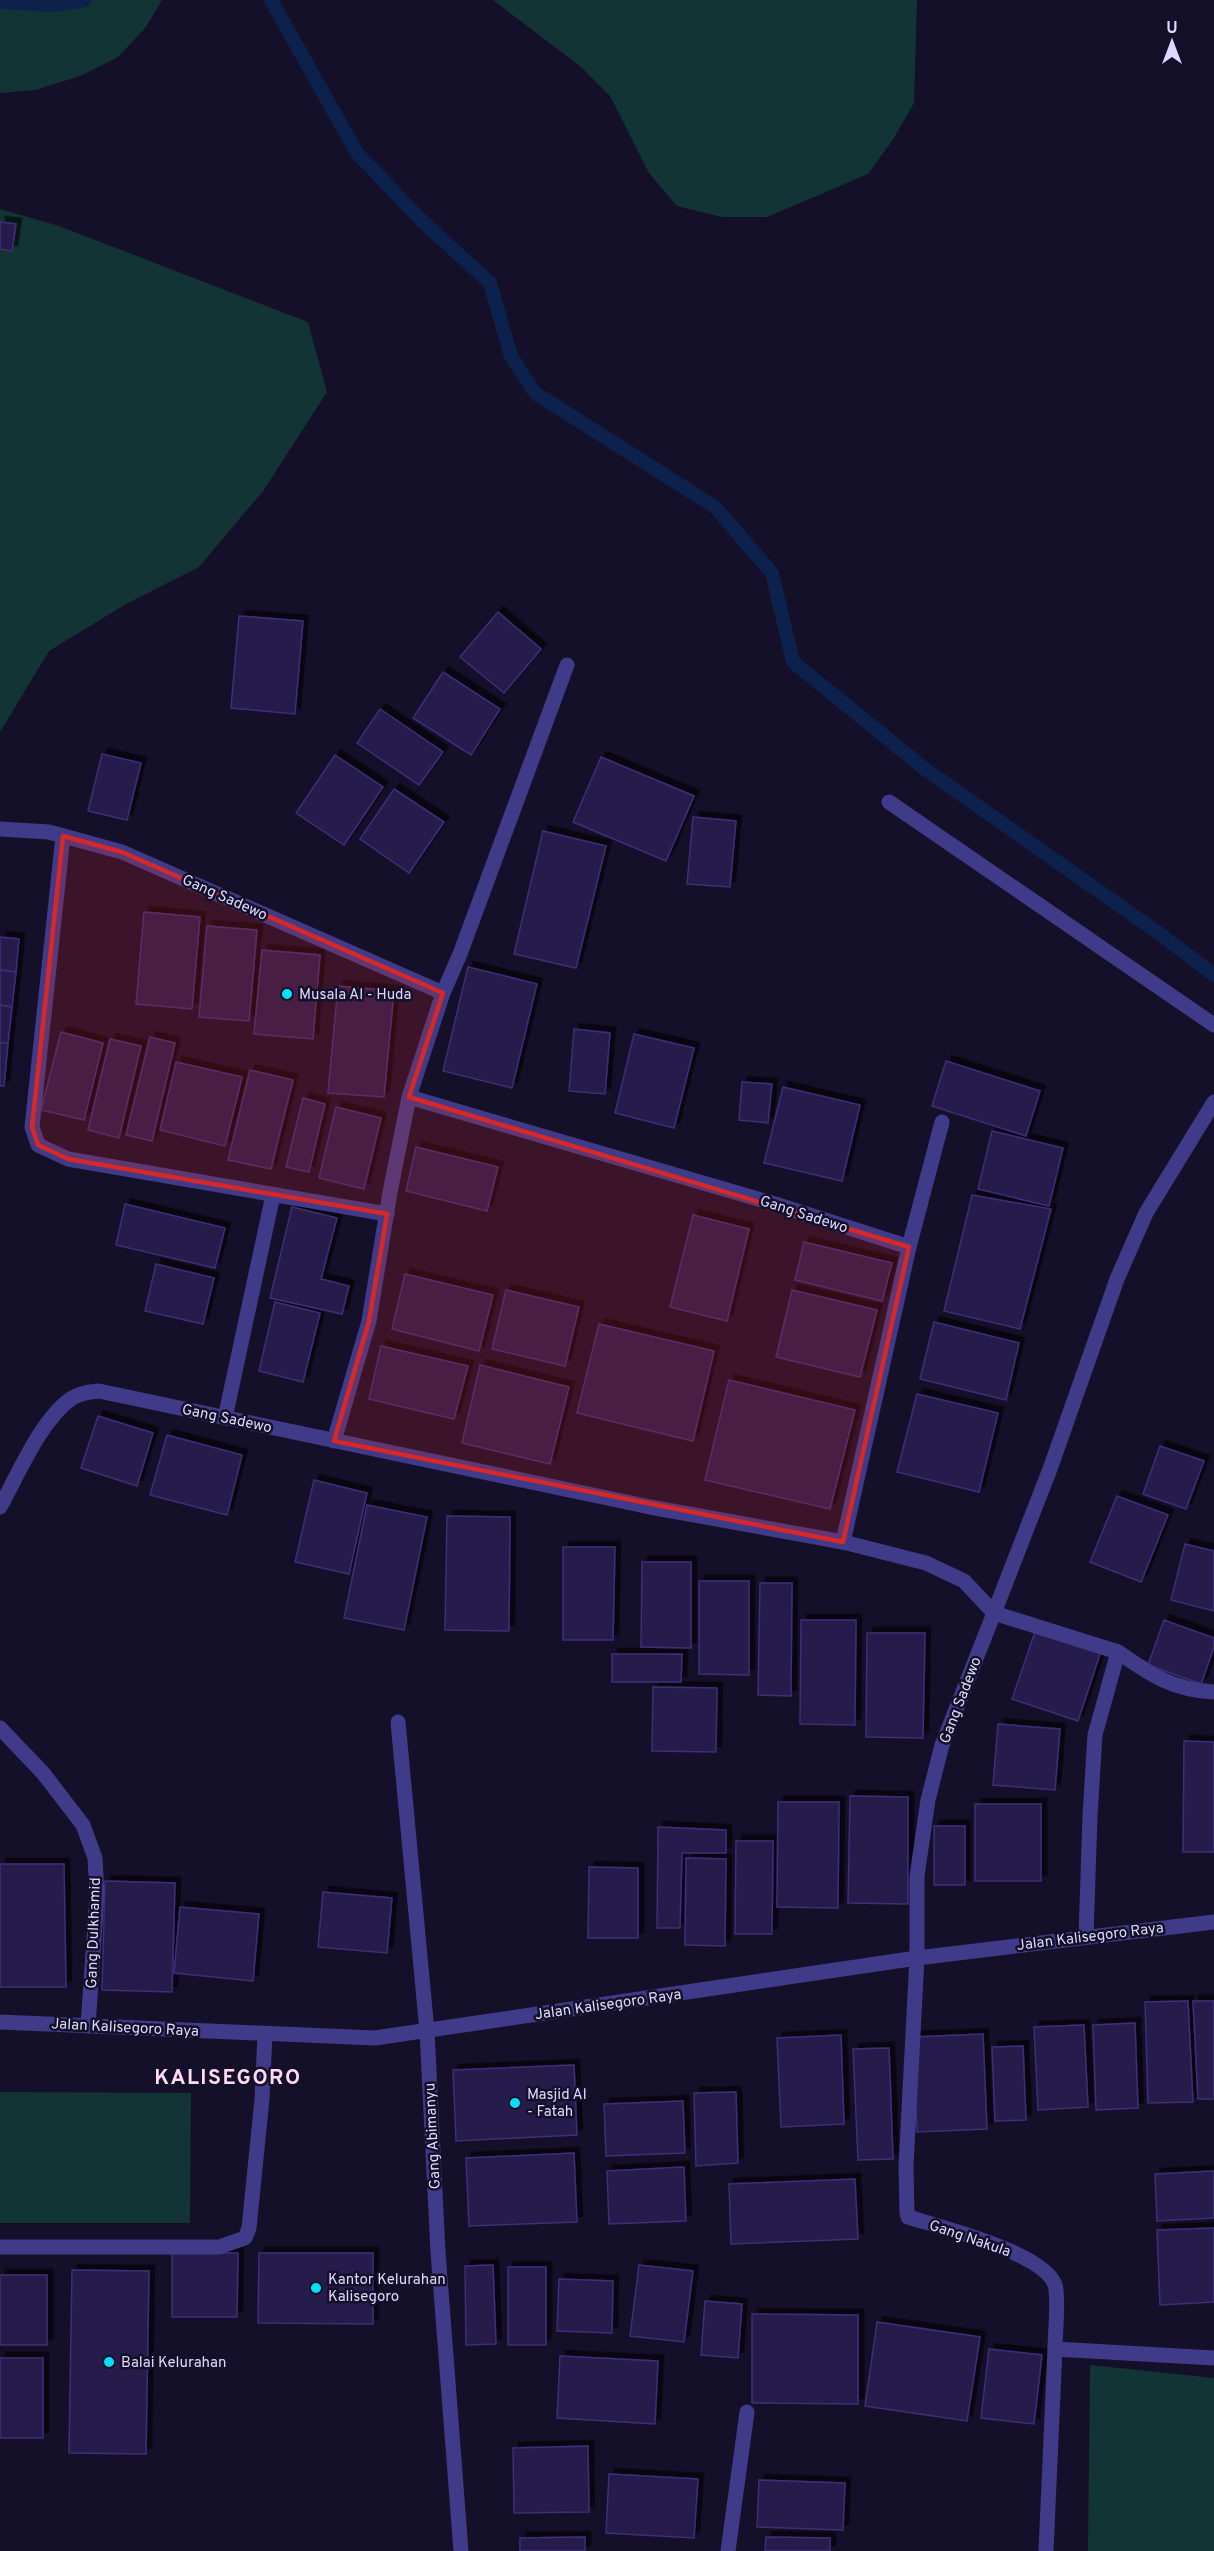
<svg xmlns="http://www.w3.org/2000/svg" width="1214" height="2551" viewBox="0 0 1214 2551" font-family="Overpass,sans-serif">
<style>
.green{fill:#133434}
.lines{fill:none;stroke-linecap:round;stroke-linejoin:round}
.stream{stroke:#0c224d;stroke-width:14}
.building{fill:#271c4b;stroke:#3e2e77;stroke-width:1.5;filter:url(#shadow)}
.lane{stroke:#403b89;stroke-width:15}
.street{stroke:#403b89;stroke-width:15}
.marked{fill:#d62828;fill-opacity:0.2;stroke:#d62828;stroke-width:4.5;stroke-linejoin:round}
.poi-dot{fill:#05dfff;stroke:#15102a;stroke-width:2}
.labels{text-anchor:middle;stroke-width:5;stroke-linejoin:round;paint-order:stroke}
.street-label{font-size:15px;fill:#ded9ff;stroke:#15102a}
.poi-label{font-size:15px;fill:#ded9ff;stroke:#15102a;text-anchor:start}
.district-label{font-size:21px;font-weight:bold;letter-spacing:1.5px;fill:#ffdbf1;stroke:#15102a}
</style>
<defs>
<filter id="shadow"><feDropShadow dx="5.5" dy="-5.5" stdDeviation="0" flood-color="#0009"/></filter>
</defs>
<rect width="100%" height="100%" fill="#15102a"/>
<!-- green -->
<g class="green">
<path d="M0,0H162L146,27L118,57L80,76L35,90L0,93Z"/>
<path d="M493,0H917L914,103L892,141L868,174L767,217H722L677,206L649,173L610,96L580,66Z"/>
<path d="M0,209L59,226L308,322L327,392L263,491L199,567L126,604L49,651L0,732Z"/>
<path d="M0,2092L191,2093L190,2223H0Z"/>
<path d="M1090,2365L1214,2378V2551H1088Z"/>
</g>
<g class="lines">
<!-- stream -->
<g class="stream">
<path d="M271,0L357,153L421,220L490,283L511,356L535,393L715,507L772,573L793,662L925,769L1160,934L1214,975"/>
<path d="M0,2L55,5L85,0"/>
</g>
</g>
<!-- building -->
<g class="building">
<path d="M0,222L16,224L12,251L0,249Z"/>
<path d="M498,612L541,649L504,693L460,657Z"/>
<path d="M239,616L303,621L295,714L231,708Z"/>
<path d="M443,672L500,709L471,755L413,718Z"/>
<path d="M380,709L443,752L419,785L357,743Z"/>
<path d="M102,754L141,763L127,820L88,811Z"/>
<path d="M335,755L383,787L344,845L296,813Z"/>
<path d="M601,757L694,796L666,861L573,822Z"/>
<path d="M394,789L444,822L409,873L360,839Z"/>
<path d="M693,817L736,821L730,887L687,884Z"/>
<path d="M543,831L606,846L576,968L514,954Z"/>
<path d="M144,912L200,917L192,1009L136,1004Z"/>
<path d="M207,926L257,930L249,1021L199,1017Z"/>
<path d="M0,937L19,939L16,972L0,970Z"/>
<path d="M262,950L320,955L313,1039L254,1034Z"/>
<path d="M468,967L537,984L512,1088L443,1071Z"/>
<path d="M0,970L16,972L12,1007L0,1005Z"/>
<path d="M338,986L394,991L384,1097L328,1093Z"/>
<path d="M0,1005L12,1007L8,1043H0Z"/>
<path d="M574,1029L610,1033L605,1094L569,1091Z"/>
<path d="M61,1032L103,1043L84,1120L41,1110Z"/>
<path d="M634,1034L694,1048L674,1128L615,1113Z"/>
<path d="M150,1037L175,1043L152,1141L126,1135Z"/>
<path d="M110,1039L141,1046L119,1138L88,1130Z"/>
<path d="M0,1043H8L4,1086H0Z"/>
<path d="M946,1061L1040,1091L1026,1136L932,1106Z"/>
<path d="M176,1062L242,1077L225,1146L160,1130Z"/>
<path d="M250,1070L293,1080L271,1169L228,1160Z"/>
<path d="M742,1082L772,1084L768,1123L739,1120Z"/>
<path d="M783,1087L860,1105L842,1181L764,1163Z"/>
<path d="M303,1098L325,1104L309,1172L286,1167Z"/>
<path d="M336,1107L381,1118L364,1189L319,1178Z"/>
<path d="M992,1131L1063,1148L1049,1206L978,1189Z"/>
<path d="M416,1147L498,1167L487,1211L406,1191Z"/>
<path d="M972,1195L1051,1209L1020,1329L944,1311Z"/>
<path d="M125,1204L225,1228L215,1268L116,1245Z"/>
<path d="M292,1207L337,1218L321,1279L349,1286L342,1314L270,1298Z"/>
<path d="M693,1215L749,1229L727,1321L670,1307Z"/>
<path d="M804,1242L892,1263L882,1301L795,1280Z"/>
<path d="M156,1264L214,1278L203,1324L145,1311Z"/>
<path d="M405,1274L493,1295L479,1351L392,1329Z"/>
<path d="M506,1290L579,1307L565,1366L492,1349Z"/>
<path d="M792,1290L877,1310L860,1377L776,1357Z"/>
<path d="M275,1302L320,1313L303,1382L259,1371Z"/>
<path d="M934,1322L1019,1343L1006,1400L920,1379Z"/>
<path d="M599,1324L714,1351L693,1441L577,1413Z"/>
<path d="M381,1346L468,1366L454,1419L369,1399Z"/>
<path d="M480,1365L569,1387L550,1464L462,1443Z"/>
<path d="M729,1380L855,1410L830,1509L705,1480Z"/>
<path d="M917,1394L998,1413L979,1492L897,1472Z"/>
<path d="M98,1416L153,1433L137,1486L81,1468Z"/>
<path d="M167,1435L242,1455L227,1515L150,1495Z"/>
<path d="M1160,1446L1204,1461L1186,1509L1143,1494Z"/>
<path d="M314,1480L367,1493L349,1574L295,1562Z"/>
<path d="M1117,1496L1168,1515L1141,1582L1090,1562Z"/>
<path d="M367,1505L427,1517L404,1630L344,1618Z"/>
<path d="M447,1516L510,1517L509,1631L445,1630Z"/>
<path d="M1185,1544L1214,1551V1611L1171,1600Z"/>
<path d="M563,1547H615L613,1640H563Z"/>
<path d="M642,1562H691V1648L641,1647Z"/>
<path d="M699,1581H749V1675L699,1674Z"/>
<path d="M760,1583H792L791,1696L758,1695Z"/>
<path d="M801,1620H856L855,1725L800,1724Z"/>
<path d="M1164,1620L1214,1638V1647L1201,1684L1148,1665Z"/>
<path d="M1036,1629L1101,1651L1078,1721L1012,1699Z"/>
<path d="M867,1633H925L923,1738L866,1737Z"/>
<path d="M612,1654H682L681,1682H612Z"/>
<path d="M653,1687L717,1688L716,1752L652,1751Z"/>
<path d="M998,1724L1060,1729L1055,1790L993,1785Z"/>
<path d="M1184,1741L1214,1742V1852H1183Z"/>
<path d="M850,1796L908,1797V1904L848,1903Z"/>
<path d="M778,1802H839L838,1908L777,1907Z"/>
<rect x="975" y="1804" width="66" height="77"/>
<rect x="934" y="1826" width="31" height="59"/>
<path d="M658,1827L726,1830V1853H682L680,1928H657Z"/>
<path d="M736,1841H773L772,1934H735Z"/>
<path d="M686,1858L726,1859L725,1946L685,1945Z"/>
<path d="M0,1864H64L66,1987H0Z"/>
<path d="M589,1867L638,1868V1938H588Z"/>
<path d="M105,1881L175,1883L172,1992L102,1990Z"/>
<path d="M323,1892L392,1898L387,1953L318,1947Z"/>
<path d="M180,1907L259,1914L253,1981L174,1973Z"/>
<path d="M1188,2001L1193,2102L1148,2103L1145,2002Z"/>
<path d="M1193,2001H1214V2099H1198Z"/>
<path d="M1135,2023L1138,2108L1096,2110L1093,2025Z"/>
<path d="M1084,2025L1088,2107L1038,2110L1034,2027Z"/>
<path d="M983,2034L987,2129L917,2132L913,2037Z"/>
<path d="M841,2035L844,2124L781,2127L777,2038Z"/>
<path d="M1023,2046L1026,2120L995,2121L992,2047Z"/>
<path d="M889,2048L893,2159L858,2160L853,2049Z"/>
<path d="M574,2065L577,2135L456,2141L453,2070Z"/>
<path d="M736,2092L738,2163L696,2166L694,2093Z"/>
<path d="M683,2101L685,2153L606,2156L604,2104Z"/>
<path d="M574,2153L577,2222L469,2226L466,2158Z"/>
<path d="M684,2167L686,2221L609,2224L607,2171Z"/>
<path d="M1214,2171V2218L1157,2221L1155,2174Z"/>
<path d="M855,2179L858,2239L731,2244L729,2184Z"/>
<path d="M1214,2228V2302L1160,2305L1157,2230Z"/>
<path d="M172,2252L238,2253L237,2317H172Z"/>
<path d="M259,2253H373V2324L258,2323Z"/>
<path d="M493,2265L496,2344L466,2345L465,2266Z"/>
<path d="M639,2265L693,2271L684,2342L630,2336Z"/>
<rect x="508" y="2267" width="38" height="78"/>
<path d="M72,2270L149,2271L146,2454L69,2453Z"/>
<rect x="0" y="2275" width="47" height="70"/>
<path d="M559,2279L613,2281L612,2333L557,2331Z"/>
<path d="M705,2301L742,2304L738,2358L701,2355Z"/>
<path d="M752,2314L858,2315V2404L752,2403Z"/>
<path d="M877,2322L980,2337L967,2421L865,2406Z"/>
<path d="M989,2349L1042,2355L1034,2424L981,2418Z"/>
<path d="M560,2356L658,2361L655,2424L557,2418Z"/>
<rect x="0" y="2358" width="43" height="80"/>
<path d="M588,2446L589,2512L514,2513L513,2448Z"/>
<path d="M609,2474L698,2479L694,2538L606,2533Z"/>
<path d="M759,2480L845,2483L843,2530L757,2527Z"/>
<path d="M585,2537V2551H520V2538Z"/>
<path d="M766,2537L830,2538V2551H765Z"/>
</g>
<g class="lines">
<!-- lane -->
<path class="lane" d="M0,2247H219L245,2238L249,2228L262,2099L265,2034"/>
<!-- street -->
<g class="street">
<path d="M889,802L1214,1025"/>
<path d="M0,829L49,832L122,852L443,993"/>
<path d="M63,836L32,1127L38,1145L68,1159L387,1214"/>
<path d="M409,1097L775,1204L909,1247L843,1542"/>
<path d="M909,1247L942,1122"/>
<path d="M225,1418L273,1195"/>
<path d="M334,1441L369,1321L390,1192L409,1097L443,993L460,954L567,665"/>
<path d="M0,1507C18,1475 41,1419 72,1398C80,1393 89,1392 99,1391L650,1507L843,1542L926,1563L964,1581L994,1613L942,1745L928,1800L917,1876V1958L906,2166L907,2213L908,2217C940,2227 1045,2253 1055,2285C1059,2297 1055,2334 1055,2349L1214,2358"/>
<path d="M1118,1652L994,1613L1050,1469L1117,1279L1146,1213L1214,1102"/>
<path d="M398,1722L427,2031L438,2252L461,2551"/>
<path d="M0,1728L43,1773L83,1825L95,1858L97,1894L88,2026"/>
<path d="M1086,1936L1090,1816L1095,1735L1118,1652C1151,1675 1173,1690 1214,1692"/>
<path d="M0,2022L375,2038L917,1958L1214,1922"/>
<path d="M728,2551L747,2412"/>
<path d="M1046,2551L1055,2349"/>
</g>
</g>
<!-- marked area -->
<path class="marked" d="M63,836L122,852L443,993L409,1097L909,1247L843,1542L334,1441L369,1321L387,1214L68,1159L38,1145L32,1127Z"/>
<!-- markers -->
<g class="poi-dot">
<circle cx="287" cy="994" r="6"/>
<circle cx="515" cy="2103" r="6"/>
<circle cx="316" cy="2288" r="6"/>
<circle cx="109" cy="2362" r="6"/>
</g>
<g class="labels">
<!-- street labels -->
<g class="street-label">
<text transform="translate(225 897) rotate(24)" y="5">Gang Sadewo</text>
<text transform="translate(804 1214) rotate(18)" y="5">Gang Sadewo</text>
<text transform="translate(227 1418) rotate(12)" y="5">Gang Sadewo</text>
<text transform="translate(960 1700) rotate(-69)" y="5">Gang Sadewo</text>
<text transform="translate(93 1933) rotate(-88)" y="5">Gang Dulkhamid</text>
<text transform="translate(1090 1936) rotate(-7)" y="5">Jalan Kalisegoro Raya</text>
<text transform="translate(608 2004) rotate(-8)" y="5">Jalan Kalisegoro Raya</text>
<text transform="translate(125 2027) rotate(3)" y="5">Jalan Kalisegoro Raya</text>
<text transform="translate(432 2136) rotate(-93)" y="5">Gang Abimanyu</text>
<text transform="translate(970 2238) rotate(19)" y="5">Gang Nakula</text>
</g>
<!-- poi labels -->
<g class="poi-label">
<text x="299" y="999">Musala Al - Huda</text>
<text x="527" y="2099">Masjid Al<tspan x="527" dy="17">- Fatah</tspan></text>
<text x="328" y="2284">Kantor Kelurahan<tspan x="328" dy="17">Kalisegoro</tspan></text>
<text x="121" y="2367">Balai Kelurahan</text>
</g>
<!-- district labels -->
<g class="district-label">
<text x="228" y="2084">KALISEGORO</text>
</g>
</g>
<!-- north arrow -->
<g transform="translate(1172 42)" stroke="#15102a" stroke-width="4.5" paint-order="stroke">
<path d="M0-4.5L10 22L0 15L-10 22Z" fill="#ded9ff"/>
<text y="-9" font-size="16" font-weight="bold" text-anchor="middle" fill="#ded9ff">U</text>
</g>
</svg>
